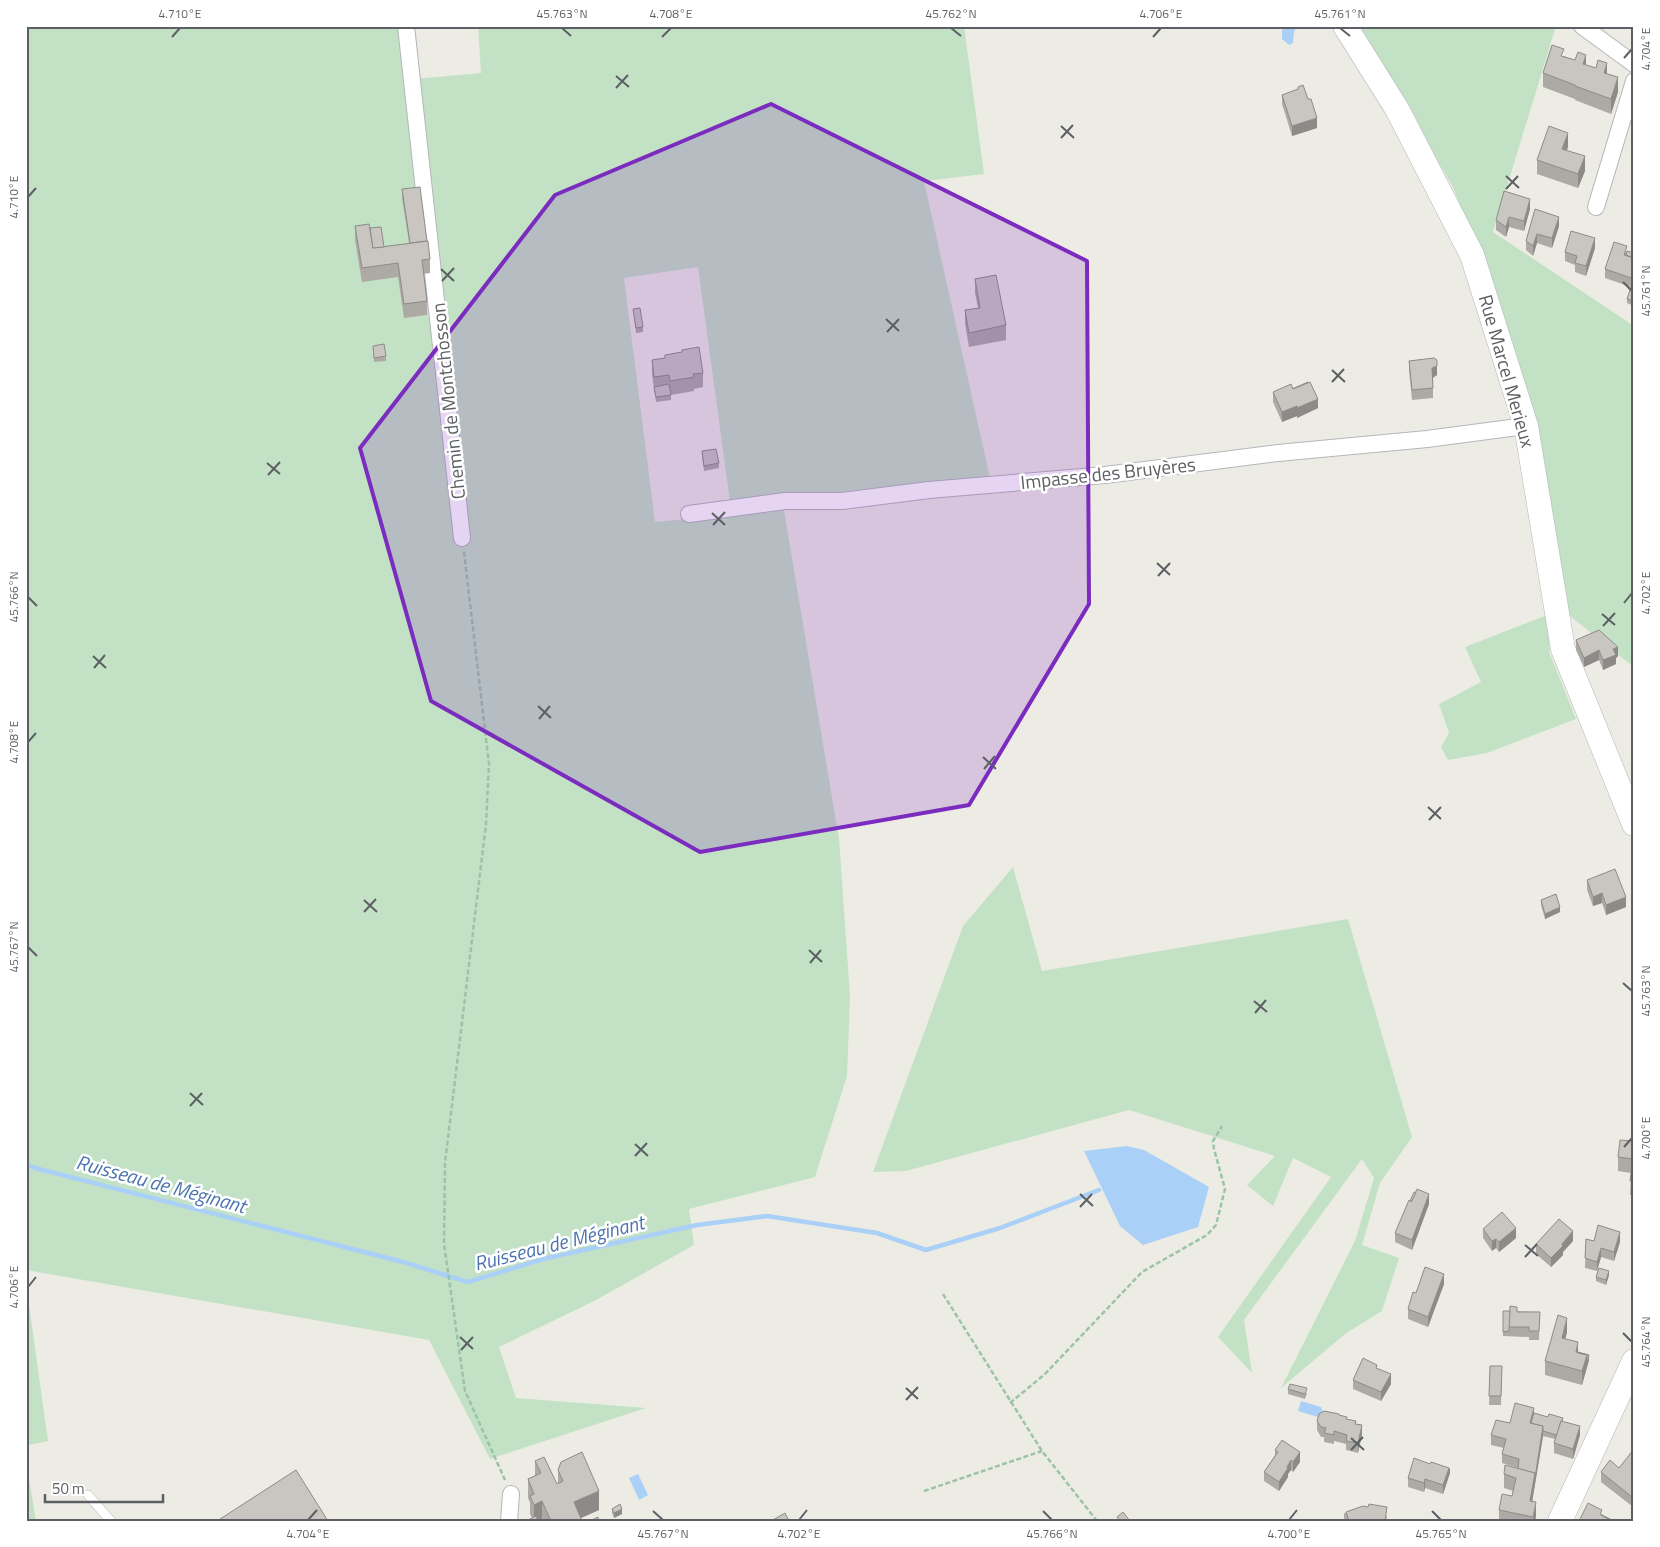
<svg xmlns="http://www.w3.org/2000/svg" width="1660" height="1547" viewBox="0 0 1660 1547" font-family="'Titillium Web',sans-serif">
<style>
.green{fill:#c3e2c5}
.water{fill:#aad0f7}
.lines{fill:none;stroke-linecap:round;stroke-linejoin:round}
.stream{stroke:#aad0f7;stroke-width:4.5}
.service-casing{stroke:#b4b6ba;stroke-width:10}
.minor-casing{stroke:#b4b6ba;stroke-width:18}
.secondary-casing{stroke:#b3b6ba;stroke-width:25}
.path{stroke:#9cc3aa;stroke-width:2.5;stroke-dasharray:5 2.5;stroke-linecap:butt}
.service{stroke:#fff;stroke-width:9}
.minor{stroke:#fff;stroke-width:16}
.secondary{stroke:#fff;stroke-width:24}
.wall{fill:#adaaa6}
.shaded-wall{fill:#8d8b87}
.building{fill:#c9c6c1;stroke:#8d8b87}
.marked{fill:#7b2cbf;fill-opacity:0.2;stroke:#7b2cbf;stroke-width:4;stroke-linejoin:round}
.ticks{fill:none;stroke:#5c5f63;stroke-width:2}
.labels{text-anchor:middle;stroke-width:5;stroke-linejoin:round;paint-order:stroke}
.street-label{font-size:19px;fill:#5c5f63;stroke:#fff}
.water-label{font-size:20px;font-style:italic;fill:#4c75b0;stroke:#fff}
.neatline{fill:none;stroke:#5c5f63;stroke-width:2}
.ticks-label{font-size:12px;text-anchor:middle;fill:#5c5f63}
</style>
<rect width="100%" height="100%" fill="#edece4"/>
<!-- green -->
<g class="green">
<path d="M26,26H398L403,80L481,73L478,26H964L984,174L924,181L990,478L730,502L698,267L624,278L655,522L784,510L839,839L850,995L847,1076L815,1177L689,1209L694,1245L596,1300L499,1347L516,1398L646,1408L490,1459L429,1340L26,1270Z"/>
<path d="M1360,26H1556L1493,232L1634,326V663L1630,664L1565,612L1509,337L1453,187Z"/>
<path d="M1547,615L1550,654L1576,719L1487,753L1448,760L1441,747L1449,733L1439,704L1481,682L1465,647Z"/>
<path d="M1013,867L1042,971L1348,919L1412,1137L1380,1183L1362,1245L1399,1258L1382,1311L1345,1334L1281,1388L1355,1241L1374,1178L1362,1159L1244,1320L1252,1373L1218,1337L1331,1177L1293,1158L1273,1206L1247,1185L1275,1156L1129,1110L906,1171L873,1172L963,926Z"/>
<path d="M26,1283L48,1441L29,1445L26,1427Z"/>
<path d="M26,1473H28L36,1521H26Z"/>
</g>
<!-- water -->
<g class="water">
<path d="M1284,26H1297L1294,32L1293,43L1289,45L1282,39V31Z"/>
<path d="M1127,1146L1144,1150L1209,1187L1198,1227L1143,1245L1120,1226L1084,1151Z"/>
<path d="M1301,1401L1321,1407L1323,1412L1319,1414L1318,1417L1298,1411Z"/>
<path d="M638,1474L648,1495L639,1500L629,1478Z"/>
</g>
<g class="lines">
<!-- stream -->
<path class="stream" d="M26,1164L35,1168L403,1262L468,1282L543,1259L697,1225L767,1216L877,1233L926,1250L1000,1228L1099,1190"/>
<!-- service casing -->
<g class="service-casing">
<path id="service" d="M88,1495L111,1521"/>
</g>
<!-- minor casing -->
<g class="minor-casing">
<g id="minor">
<path d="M406,26L462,538"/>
<path d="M1582,26L1634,64"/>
<path d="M1596,207L1634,81"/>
<path d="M689,514L785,501H842L929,490L1105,475L1278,453L1427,439L1526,426"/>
<path d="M509,1521L511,1494"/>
</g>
</g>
<!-- secondary casing -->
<g class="secondary-casing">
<g id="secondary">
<path d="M1345,26L1397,109L1472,255L1526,426L1563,649L1634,824"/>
<path d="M1560,1521L1634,1361"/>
</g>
</g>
<!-- path -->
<g class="path">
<path d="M464,552L489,764L486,824L445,1163L444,1244L465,1391L505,1480"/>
<path d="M943,1294L1042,1451L1097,1521"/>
<path d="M1010,1403L1045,1374L1142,1272L1207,1235L1216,1225L1225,1189L1214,1149L1213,1141L1222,1126"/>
<path d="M924,1491L1042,1451"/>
</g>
<!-- service -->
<use href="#service" class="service"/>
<!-- minor -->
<use href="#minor" class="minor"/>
<!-- secondary -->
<use href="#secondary" class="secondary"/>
</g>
<!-- wall -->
<g class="wall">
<path d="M1564,56L1586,65L1618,92L1611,114L1575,100V99L1543,87V73Z"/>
<path d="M1298,87L1317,128L1292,136L1282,104V95L1298,89Z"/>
<path d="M1568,147L1567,150L1585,171L1578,188L1537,174V160Z"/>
<path d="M402,189L427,241L430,259V273L423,274L427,301V315L404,318L398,277L362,282L355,240V226L370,228L384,247L409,243L402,198Z"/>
<path d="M1530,209L1524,231L1509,227L1506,237L1496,230V220Z"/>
<path d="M1535,209L1559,226L1552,248L1537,243L1533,256L1526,250V241Z"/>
<path d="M1595,248L1586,276L1575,272V265L1565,261V252Z"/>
<path d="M1627,251L1634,253V288L1605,278V269Z"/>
<path d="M975,279L1006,325V340L969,347L965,324V310L978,308L975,293Z"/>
<path d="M1634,288V306L1627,303V299Z"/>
<path d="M633,309L643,327V332L636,333Z"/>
<path d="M373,346L386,356V361L374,362Z"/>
<path d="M682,350L703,373V387L694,389V391L671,395V400L656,402L652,375V360L665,358L682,352Z"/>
<path d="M1409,361L1437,375L1433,378V398L1412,400L1409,370Z"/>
<path d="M1292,389L1318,408L1297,418V416L1282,422L1273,402V392Z"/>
<path d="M702,451L719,463V468L704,471L702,456Z"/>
<path d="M1576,640L1618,656L1616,658V664L1603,670L1599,660L1584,667L1576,650Z"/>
<path d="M1587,880L1626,907L1606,915L1602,903L1593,906L1587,890Z"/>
<path d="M1541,900L1560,912L1545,919L1541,905Z"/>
<path d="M1634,1141V1195H1630L1631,1173L1618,1171V1157Z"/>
<path d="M1410,1201L1429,1204L1412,1250L1395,1242V1233Z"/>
<path d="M1483,1229L1516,1238L1499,1252L1496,1248L1492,1251L1483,1238Z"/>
<path d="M1586,1239L1594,1241L1620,1242L1614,1261L1601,1257L1597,1271L1585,1268Z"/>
<path d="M1573,1241L1563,1252V1255L1551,1267L1536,1254V1244Z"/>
<path d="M1609,1275L1606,1285L1596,1281V1277Z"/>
<path d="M1444,1284L1428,1327L1408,1319V1309L1416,1293Z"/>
<path d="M1503,1311L1540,1312L1539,1340H1529V1337L1503,1336Z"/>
<path d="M1567,1332L1565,1339L1578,1352L1589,1360L1582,1385L1545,1375V1361Z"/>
<path d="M1490,1366H1502L1501,1405H1489Z"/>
<path d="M1377,1368L1391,1384L1381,1401L1353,1389V1380Z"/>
<path d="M1288,1389L1307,1393L1305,1399L1288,1394Z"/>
<path d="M1534,1413L1563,1422L1580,1435L1573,1459L1554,1453V1443L1555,1439L1543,1436L1532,1501L1536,1516L1535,1521H1499V1510L1512,1496L1513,1491L1504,1488V1474L1518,1468L1502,1463V1454L1504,1448L1491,1445V1435L1510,1423Z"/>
<path d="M1339,1415L1356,1424L1362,1434L1358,1453L1346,1450V1444L1334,1441V1444L1324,1442V1437H1321L1317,1430V1421Z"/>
<path d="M1634,1449L1632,1506L1601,1482V1472L1619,1468Z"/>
<path d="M1275,1450L1300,1462L1293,1472L1291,1470L1288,1474V1477L1279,1491L1264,1481V1472L1275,1455Z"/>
<path d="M535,1461L557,1484L558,1483V1470L599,1510L581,1518L582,1521H526L532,1518L530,1514V1503L528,1498V1479L535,1476Z"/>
<path d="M1450,1473L1443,1494L1425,1488L1424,1492L1408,1487V1478Z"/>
<path d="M612,1509L622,1514L614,1518L612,1513Z"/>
<path d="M1344,1513L1387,1516L1386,1521H1345L1344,1518Z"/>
</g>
<!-- shaded-wall -->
<g class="shaded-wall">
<path d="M1586,55V69L1583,64Z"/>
<path d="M1607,63V77L1604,73Z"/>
<path d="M1618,77V92L1611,114V99Z"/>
<path d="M1317,118V128L1292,136V126Z"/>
<path d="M1568,133V147L1562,163V149Z"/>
<path d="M1585,156V171L1578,188V174Z"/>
<path d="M1530,199V209L1524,231V221Z"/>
<path d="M1509,217V227L1506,237V227Z"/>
<path d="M1559,217V226L1552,248V238Z"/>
<path d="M1537,234V243L1533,256V246Z"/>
<path d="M1595,238V248L1586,276V266Z"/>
<path d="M1437,366V375L1432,378V368Z"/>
<path d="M1318,399V408L1297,418V408Z"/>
<path d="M1297,406V416L1282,422V412Z"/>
<path d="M1618,647V656L1616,658V664L1603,670V660L1613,649Z"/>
<path d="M1599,650V660L1584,667V658Z"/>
<path d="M1602,893V903L1593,906V897Z"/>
<path d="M1626,897V907L1606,915V905Z"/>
<path d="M1560,907V912L1545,919V914Z"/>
<path d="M1429,1194V1204L1412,1250V1240Z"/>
<path d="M1516,1228V1238L1499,1252V1242Z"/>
<path d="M1573,1231V1241L1563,1252V1255L1551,1267V1258L1562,1244Z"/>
<path d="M1620,1232V1242L1614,1261V1252Z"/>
<path d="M1496,1239V1248L1492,1251V1241Z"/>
<path d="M1601,1248V1257L1597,1271V1262Z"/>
<path d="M1609,1271V1275L1606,1285V1280Z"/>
<path d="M1444,1274V1284L1428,1327V1317Z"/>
<path d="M1567,1318V1332L1562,1352V1338Z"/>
<path d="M1578,1342V1357L1576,1352Z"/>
<path d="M1587,1355H1589V1360L1582,1385V1371Z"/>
<path d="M1391,1374V1384L1381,1401V1392Z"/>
<path d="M1534,1408V1418L1531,1428L1530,1423Z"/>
<path d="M1362,1425V1434L1358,1453V1443Z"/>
<path d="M1543,1426V1436L1530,1515V1501Z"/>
<path d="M1580,1426V1435L1573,1459V1449Z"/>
<path d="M1300,1452V1462L1293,1472V1462Z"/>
<path d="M1291,1460V1470L1288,1474V1477L1279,1491V1482L1287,1467Z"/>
<path d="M1449,1468L1450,1469V1473L1443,1494V1485Z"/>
<path d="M1425,1479V1488L1424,1492V1483Z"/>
<path d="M599,1491V1510L574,1521V1502Z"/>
<path d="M1634,1495V1504L1632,1506V1497Z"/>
<path d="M542,1501V1520L534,1521V1505Z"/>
<path d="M1536,1502V1516L1535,1521H1533Z"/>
<path d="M622,1509V1514L614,1518V1513Z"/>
</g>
<!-- building -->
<g class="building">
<path d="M1552,45L1564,49L1561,56L1575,60L1578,52L1586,55L1583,64L1596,68L1598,60L1607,63L1604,73L1618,77L1611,99L1575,86V85L1543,73Z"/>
<path d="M1303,85L1308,99H1311L1317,118L1292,126L1282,95L1298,89V87Z"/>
<path d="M1549,126L1568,133L1562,149L1585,156L1578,174L1537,160Z"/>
<path d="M420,187L427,241L410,243L402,189Z"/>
<path d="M1504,191L1530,199L1524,221L1509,217L1506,227L1496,220Z"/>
<path d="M1535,209L1559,217L1552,238L1537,234L1533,246L1526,241Z"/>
<path d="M369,224L373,248L428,241L430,259L422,260L427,301L404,304L398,263L362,268L355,226Z"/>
<path d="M381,227L384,247L373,248L370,228Z"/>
<path d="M1571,231L1595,238L1586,266L1575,263L1577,256L1565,252Z"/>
<path d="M1614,242L1627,246L1624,255L1634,258V279L1605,269Z"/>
<path d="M1627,251L1634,253V258L1626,255Z"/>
<path d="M996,275L1006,325L969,333L965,310L980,308L975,279Z"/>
<path d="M1631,287L1634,288L1633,293L1634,294V301L1627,299Z"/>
<path d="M640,308L643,327L636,328L633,309Z"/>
<path d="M384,344L386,356L374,358L373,346Z"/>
<path d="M699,347L703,373L693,374L694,377L670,381L669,375L654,377L652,360L665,358V355L682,352V350Z"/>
<path d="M1434,358L1437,360V366L1432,368L1433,388L1412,390L1409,361Z"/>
<path d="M1308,382L1309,383L1293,389H1292Z"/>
<path d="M1310,382L1318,399L1297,408V406L1282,412L1273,392L1291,384L1293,389Z"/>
<path d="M669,384L671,395L656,397L654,387Z"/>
<path d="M716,449L719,463L704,466L702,451Z"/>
<path d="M1599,630L1618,647L1613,649L1616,655L1603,660L1599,650L1584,658L1576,640Z"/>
<path d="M1615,869L1626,897L1606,905L1602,893L1593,897L1587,880Z"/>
<path d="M1556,894L1560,907L1545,914L1541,900Z"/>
<path d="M1620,1140L1634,1141V1181H1630L1633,1159L1618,1157Z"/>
<path d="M1417,1189L1429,1194L1412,1240L1395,1233L1409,1200L1411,1202Z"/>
<path d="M1414,1192L1416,1193L1411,1202L1410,1201Z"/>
<path d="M1502,1212L1516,1228L1499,1242L1496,1239L1492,1241L1483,1229Z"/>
<path d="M1559,1219L1573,1231L1562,1244L1563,1246L1551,1258L1536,1244Z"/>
<path d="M1598,1225L1620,1232L1614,1252L1601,1248L1597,1262L1585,1258L1586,1239L1594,1241Z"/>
<path d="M1425,1267L1444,1274L1428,1317L1408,1309L1413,1292L1416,1293Z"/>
<path d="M1599,1268L1609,1271L1606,1280L1596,1277Z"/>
<path d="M1510,1306L1517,1307V1312H1540L1539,1331H1529V1327H1509Z"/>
<path d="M1503,1311H1510L1509,1331L1503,1332Z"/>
<path d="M1558,1315L1567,1318L1562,1338L1578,1342L1576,1352L1587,1355L1582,1371L1545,1361Z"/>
<path d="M1578,1352L1589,1355L1587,1365V1355L1578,1353Z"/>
<path d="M1363,1358L1377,1365L1376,1368L1391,1374L1381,1392L1353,1380Z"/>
<path d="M1490,1366H1502L1501,1396H1489Z"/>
<path d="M1290,1384L1307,1388L1305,1394L1288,1389Z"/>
<path d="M1515,1403L1534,1408L1530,1423L1543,1426L1535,1478V1473L1518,1469L1519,1459L1502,1454L1506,1439L1491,1435L1496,1420L1510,1423Z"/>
<path d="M1324,1411L1339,1414V1415L1347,1417L1346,1419L1356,1421L1355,1424L1362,1425L1358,1443L1346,1441L1347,1435L1334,1431V1435L1324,1433L1326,1428L1321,1427L1317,1421L1319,1414Z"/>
<path d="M1534,1413L1548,1417L1549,1414L1563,1418L1562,1421H1561L1557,1435L1543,1431V1426L1531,1423Z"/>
<path d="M1561,1421L1580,1426L1573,1449L1554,1443Z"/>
<path d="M1282,1440L1300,1452L1293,1462L1291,1460L1287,1467L1288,1468L1279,1482L1264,1472L1278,1452L1275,1450Z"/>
<path d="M1634,1449V1475L1632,1477L1634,1479V1495L1632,1497L1601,1472L1610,1460L1619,1468Z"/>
<path d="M582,1452L599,1491L574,1502L582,1521H551L542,1501L534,1505L530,1496L534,1494L528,1479L541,1473L535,1461L544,1457L557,1484L563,1481L558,1470L561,1462Z"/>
<path d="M1414,1458L1430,1464L1431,1462L1449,1468L1443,1485L1425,1479L1424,1483L1408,1478Z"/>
<path d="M1505,1465L1535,1473L1530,1501L1536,1502L1533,1517L1499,1510L1502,1494L1512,1496L1516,1478L1504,1474Z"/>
<path d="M296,1470L328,1521H217Z"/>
<path d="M1588,1503L1602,1510L1600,1514L1612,1521H1579Z"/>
<path d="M620,1504L622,1509L614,1513L612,1509Z"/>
<path d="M1369,1504L1387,1507L1385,1521H1349L1346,1512L1363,1506L1368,1507Z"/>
<path d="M1123,1512L1130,1521H1120L1117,1517Z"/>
<path d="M785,1513L789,1521H771Z"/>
<path d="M1601,1515H1602L1614,1521H1612Z"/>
<path d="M536,1516L538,1521H526Z"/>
<path d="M598,1517L599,1521H590Z"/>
</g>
<!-- marked area -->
<path class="marked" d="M771,104L1087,261L1089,604L969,805L700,852L431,701L360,448L555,195Z"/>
<!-- ticks -->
<path class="ticks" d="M562,28L571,36M951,28L961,36M1340,28L1350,36M172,37L180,28M662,37L671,28M1153,37L1161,28M1624,58L1632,49M616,76L629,87M616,88L628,75M1061,126L1074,138M1061,138L1073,125M1506,176L1519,188M1506,189L1518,176M28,197L36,188M441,269L454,281M442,281L454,268M1623,282L1632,291M886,319L899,331M887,332L899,319M1332,370L1345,382M1332,382L1344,369M267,463L280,474M268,475L280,462M712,513L725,525M713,525L725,512M1157,563L1170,575M1158,576L1170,563M28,597L37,606M1624,603L1632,593M1602,614L1615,625M1603,626L1615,613M93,656L106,668M94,668L105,655M538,706L551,718M539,719L550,706M28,742L36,733M983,757L996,769M984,769L995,756M1428,807L1441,819M1429,820L1441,807M364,900L377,912M364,912L376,899M28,947L37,956M809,950L822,962M810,963L821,950M1623,983L1632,991M1254,1001L1267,1012M1255,1013L1266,1000M190,1093L203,1105M190,1106L202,1093M635,1144L648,1156M1624,1147L1632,1138M635,1156L647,1143M1080,1194L1093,1206M1080,1207L1092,1194M1525,1245L1538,1256M1525,1257L1537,1244M28,1287L36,1277M1623,1333L1632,1342M460,1337L473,1349M461,1350L473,1337M906,1388L918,1399M906,1400L918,1387M1351,1438L1364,1450M1351,1450L1363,1437M653,1511L663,1520M1043,1511L1052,1520M1432,1511L1441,1520M308,1520L317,1510M799,1520L807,1510M1289,1520L1297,1510"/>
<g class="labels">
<!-- street labels -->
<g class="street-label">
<text transform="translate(1507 371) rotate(74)" y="7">Rue Marcel Merieux</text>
<text transform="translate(448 401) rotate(-96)" y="7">Chemin de Montchosson</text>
<text transform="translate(1108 473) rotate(-6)" y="7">Impasse des Bruyères</text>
</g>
<!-- water labels -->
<g class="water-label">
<text transform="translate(161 1184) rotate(15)" y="7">Ruisseau de Méginant</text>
<text transform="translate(559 1243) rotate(-14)" y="7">Ruisseau de Méginant</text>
</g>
</g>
<!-- border -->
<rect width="1660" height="1547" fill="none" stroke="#ffffff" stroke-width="55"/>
<!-- scale -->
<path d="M45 1494v8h118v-8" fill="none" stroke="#5c5f63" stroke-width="2.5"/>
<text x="52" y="1494" font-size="15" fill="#5c5f63" stroke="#ffffff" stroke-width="4" paint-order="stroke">50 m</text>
<rect x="28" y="28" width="1604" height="1492" class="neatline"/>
<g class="ticks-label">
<text x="180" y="18">4.710°E</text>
<text x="562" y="18">45.763°N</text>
<text x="671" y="18">4.708°E</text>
<text x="951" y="18">45.762°N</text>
<text x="1161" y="18">4.706°E</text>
<text x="1340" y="18">45.761°N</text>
<text transform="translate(1646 49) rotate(-90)" y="4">4.704°E</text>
<text transform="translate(14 197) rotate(-90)" y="4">4.710°E</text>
<text transform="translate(1646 291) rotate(-90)" y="4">45.761°N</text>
<text transform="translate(1646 593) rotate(-90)" y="4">4.702°E</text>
<text transform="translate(14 597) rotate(-90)" y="4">45.766°N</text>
<text transform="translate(14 742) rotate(-90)" y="4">4.708°E</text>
<text transform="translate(14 947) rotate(-90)" y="4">45.767°N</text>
<text transform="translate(1646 991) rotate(-90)" y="4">45.763°N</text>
<text transform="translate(1646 1138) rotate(-90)" y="4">4.700°E</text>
<text transform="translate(14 1287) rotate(-90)" y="4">4.706°E</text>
<text transform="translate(1646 1342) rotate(-90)" y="4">45.764°N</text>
<text x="308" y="1538">4.704°E</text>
<text x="663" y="1538">45.767°N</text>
<text x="799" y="1538">4.702°E</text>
<text x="1052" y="1538">45.766°N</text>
<text x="1289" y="1538">4.700°E</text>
<text x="1441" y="1538">45.765°N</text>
</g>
</svg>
